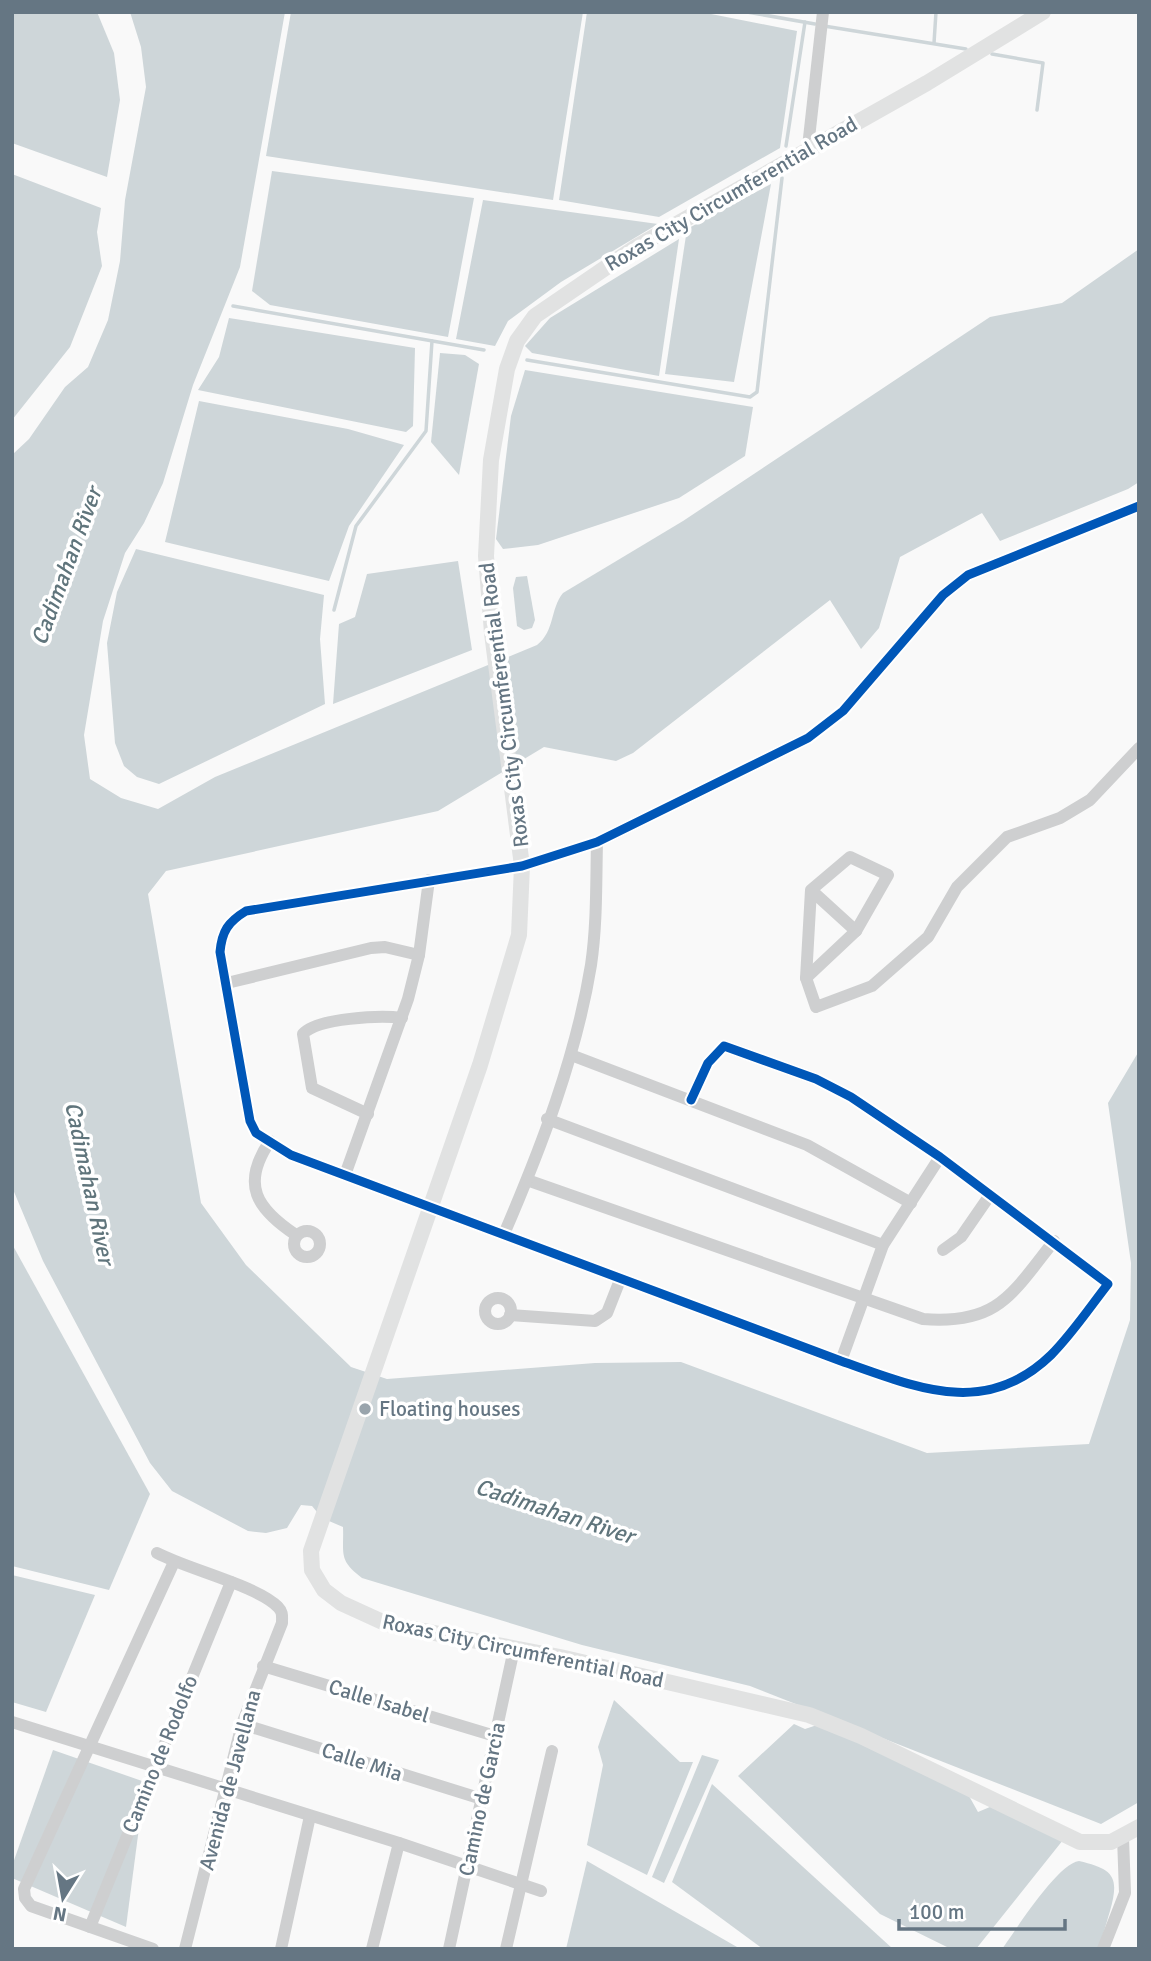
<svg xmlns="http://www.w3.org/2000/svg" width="1151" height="1961" viewBox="0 0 1151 1961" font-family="Signika,sans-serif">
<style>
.water{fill:#ced6d9}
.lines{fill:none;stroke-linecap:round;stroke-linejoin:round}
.stream{stroke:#ced6d9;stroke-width:3.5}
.minor{stroke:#cecfd0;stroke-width:12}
.major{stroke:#e1e2e2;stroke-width:16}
.cycleway-casing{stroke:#fff;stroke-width:13}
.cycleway{stroke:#0057b8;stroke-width:9}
.poi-dot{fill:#99a4ac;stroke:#fff;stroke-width:2.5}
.labels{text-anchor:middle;stroke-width:7;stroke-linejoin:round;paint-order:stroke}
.street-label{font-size:21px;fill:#657683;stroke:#fff}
.poi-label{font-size:21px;fill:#657683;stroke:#fff;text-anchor:start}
.water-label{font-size:23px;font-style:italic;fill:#60757c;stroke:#fff}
</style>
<rect width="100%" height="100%" fill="#f9f9f9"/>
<!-- water -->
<g class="water">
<path d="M12,12H97L114,53L120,100L107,177L12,143Z"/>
<path d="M130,12H285L240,267L193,385L163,483L144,523L125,553L103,621L84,735L90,779L121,798L158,809L215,777L537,645C555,631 550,609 563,593L683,521L990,317L1062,303L1139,249V482L1128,489L1000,541L982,513L900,557L879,628L861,649L830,600L633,753L616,761L544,747L438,811L166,871L148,894L201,1203L246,1265L351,1367L387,1379L595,1363L681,1362L927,1453L1089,1444L1130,1320L1131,1263L1108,1103L1139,1051V1802L1101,1824L750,1686L582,1645L362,1578C338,1560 344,1554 343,1527L322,1518L312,1506L301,1505L287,1528L266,1533L248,1531L172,1491L150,1463L43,1261L12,1187V455L29,439L65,387L88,367L108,320L120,261L125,200L146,87L141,47Z"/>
<path d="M291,12H583L553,200L266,156Z"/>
<path d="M587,12H701L797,31L780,148L659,217L559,200Z"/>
<path d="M272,171L474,198L448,337L270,305L252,291Z"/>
<path d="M12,174L101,208L97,232L102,266L70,347L12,420Z"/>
<path d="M771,184L734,382L665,374L687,229Z"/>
<path d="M483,200L658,224L561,282L508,321L495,346L456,339Z"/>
<path d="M679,239L659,376L532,353L525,346L550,318Z"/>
<path d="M229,318L415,348L413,426L406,432L198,390L219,357Z"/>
<path d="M440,353L465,355L479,364L459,475L431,442Z"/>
<path d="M525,370L753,407L745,456L679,498L538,545L503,549L496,539L511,416Z"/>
<path d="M199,401L348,429L404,445L349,526L329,581L165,542Z"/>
<path d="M136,549L324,595L320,639L325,704L159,784L137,777L124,766L115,743L107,643L117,592Z"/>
<path d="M458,561L472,650L333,704L339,624L355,617L367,574Z"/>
<path d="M527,576L535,620L532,628L524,630L517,626L513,588L516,577Z"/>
<path d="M12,1244L150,1494L109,1590L12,1566Z"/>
<path d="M12,1575L95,1595L46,1712L12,1702Z"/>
<path d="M614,1700L680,1762H693L647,1875L587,1845L603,1765L598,1747Z"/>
<path d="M794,1724L805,1729L820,1724L964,1787L978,1812L997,1804L1063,1840L976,1949H951L880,1914L738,1776Z"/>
<path d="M53,1750L145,1782L126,1927L12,1878V1866Z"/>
<path d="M702,1755L719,1760L664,1883L652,1877Z"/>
<path d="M712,1784L893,1949H763L672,1882Z"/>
<path d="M587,1861L737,1947L739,1949H566Z"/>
<path d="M1079,1861C1113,1869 1120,1876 1110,1911C1106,1924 1103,1937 1097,1949H1002C1016,1930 1057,1864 1079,1861Z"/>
</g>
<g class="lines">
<!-- stream -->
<g class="stream">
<path d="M747,12L815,24"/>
<path d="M824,26L966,49"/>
<path d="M934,43L936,12"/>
<path d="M992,54L1043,63L1037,110"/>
<path d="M786,146L805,22"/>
<path d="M233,306L484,350"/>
<path d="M527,360L750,397L757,392L782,178"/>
<path d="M334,610L356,526L426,431L432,341"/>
</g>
<!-- minor -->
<g class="minor">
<path d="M808,147L823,12"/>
<path d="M811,890L856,931L888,875L850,857L811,890L806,978L816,1007L872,986L928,937L957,887L1007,837L1060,818L1090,800L1139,748"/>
<path d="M806,978L856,931"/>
<path d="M227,983L371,948L385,947L419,955"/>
<path d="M571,1055L807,1145L911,1203"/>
<path d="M691,1100L708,1063L724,1046L816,1079L851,1097L940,1157L1108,1284C1090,1307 1072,1334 1051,1355C985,1419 916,1387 841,1361L291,1155L256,1133L250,1121L220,952C222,931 228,922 246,911L522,866L597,842L808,738L843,711L943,595L968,575L1139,506"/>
<path d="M368,1114L312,1088L303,1034C317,1018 381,1015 402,1018"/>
<path d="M547,1119L883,1245"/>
<path d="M270,1141C240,1185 257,1209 296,1235"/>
<path d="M345,1175L408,999L419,955L429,880"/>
<path d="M527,1180L923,1319C998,1325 1012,1294 1054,1241"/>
<circle cx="307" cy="1244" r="13"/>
<path d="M504,1234C541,1148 576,1057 591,965C597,924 596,883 597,842"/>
<path d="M943,1250L961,1237L990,1195"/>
<circle cx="498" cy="1311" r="13"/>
<path d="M510,1315L595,1321L607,1313L620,1280"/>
<path d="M841,1361L883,1245L940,1157"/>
<path d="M157,1553C187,1569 258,1586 278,1607C283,1612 282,1616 282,1623L242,1724L185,1949"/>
<path d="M263,1666L495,1736"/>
<path d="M12,1722L399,1843L541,1891"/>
<path d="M242,1724L482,1799"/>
<path d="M90,1927L231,1582"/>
<path d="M153,1949L31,1906L25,1898L24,1889L174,1562"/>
<path d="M281,1949L310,1816"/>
<path d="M372,1949L399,1843"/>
<path d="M449,1949L514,1649"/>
<path d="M506,1949L552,1751"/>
<path d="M1103,1949L1125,1893L1123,1837"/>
</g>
<!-- major -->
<path class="major" d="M1043,12L927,83L636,247L535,316L517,341L507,369L491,460L486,556L492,633L522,866L519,935L480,1065L311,1551L312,1570L324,1590L341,1603L387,1624L560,1657L809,1715L861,1736L1080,1842H1111L1139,1827"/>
<!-- cycleway casing -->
<g class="cycleway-casing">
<path id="cycleway" d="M691,1100L708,1063L724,1046L816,1079L851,1097L940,1157L1108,1284C1090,1307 1072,1334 1051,1355C985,1419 916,1387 841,1361L291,1155L256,1133L250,1121L220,952C222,931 228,922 246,911L522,866L597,842L808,738L843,711L943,595L968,575L1139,506"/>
</g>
<!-- cycleway -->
<use href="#cycleway" class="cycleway"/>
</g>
<!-- markers -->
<circle class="poi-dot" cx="365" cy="1409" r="7"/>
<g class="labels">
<!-- street labels -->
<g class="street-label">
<text transform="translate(731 194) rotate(-30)" y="7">Roxas City Circumferential Road</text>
<text transform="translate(504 705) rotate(-97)" y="7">Roxas City Circumferential Road</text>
<text transform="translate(523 1651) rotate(12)" y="7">Roxas City Circumferential Road</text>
<text transform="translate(379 1701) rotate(17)" y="7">Calle Isabel</text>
<text transform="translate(160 1754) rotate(-68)" y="7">Camino de Rodolfo</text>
<text transform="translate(362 1762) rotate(18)" y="7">Calle Mia</text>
<text transform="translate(230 1780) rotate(-75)" y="7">Avenida de Javellana</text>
<text transform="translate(482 1799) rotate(-78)" y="7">Camino de Garcia</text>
</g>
<!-- poi labels -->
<g class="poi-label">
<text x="379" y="1416">Floating houses</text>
</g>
<!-- water labels -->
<g class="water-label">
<text transform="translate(66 566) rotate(-70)" y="8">Cadimahan River</text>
<text transform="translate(90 1183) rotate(78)" y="8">Cadimahan River</text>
<text transform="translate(555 1511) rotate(18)" y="8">Cadimahan River</text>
</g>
</g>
<!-- border -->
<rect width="1151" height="1961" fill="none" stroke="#657683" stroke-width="28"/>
<!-- north arrow -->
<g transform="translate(63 1898) rotate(191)" stroke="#ffffff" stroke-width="5" paint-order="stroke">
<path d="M0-5L12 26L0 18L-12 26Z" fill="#657683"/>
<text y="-10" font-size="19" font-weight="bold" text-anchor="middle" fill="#657683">N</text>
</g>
<!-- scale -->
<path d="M899 1919v10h166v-10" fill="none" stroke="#657683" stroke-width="3.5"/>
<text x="909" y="1919" font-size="21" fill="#657683" stroke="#ffffff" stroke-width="5" paint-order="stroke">100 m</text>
</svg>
